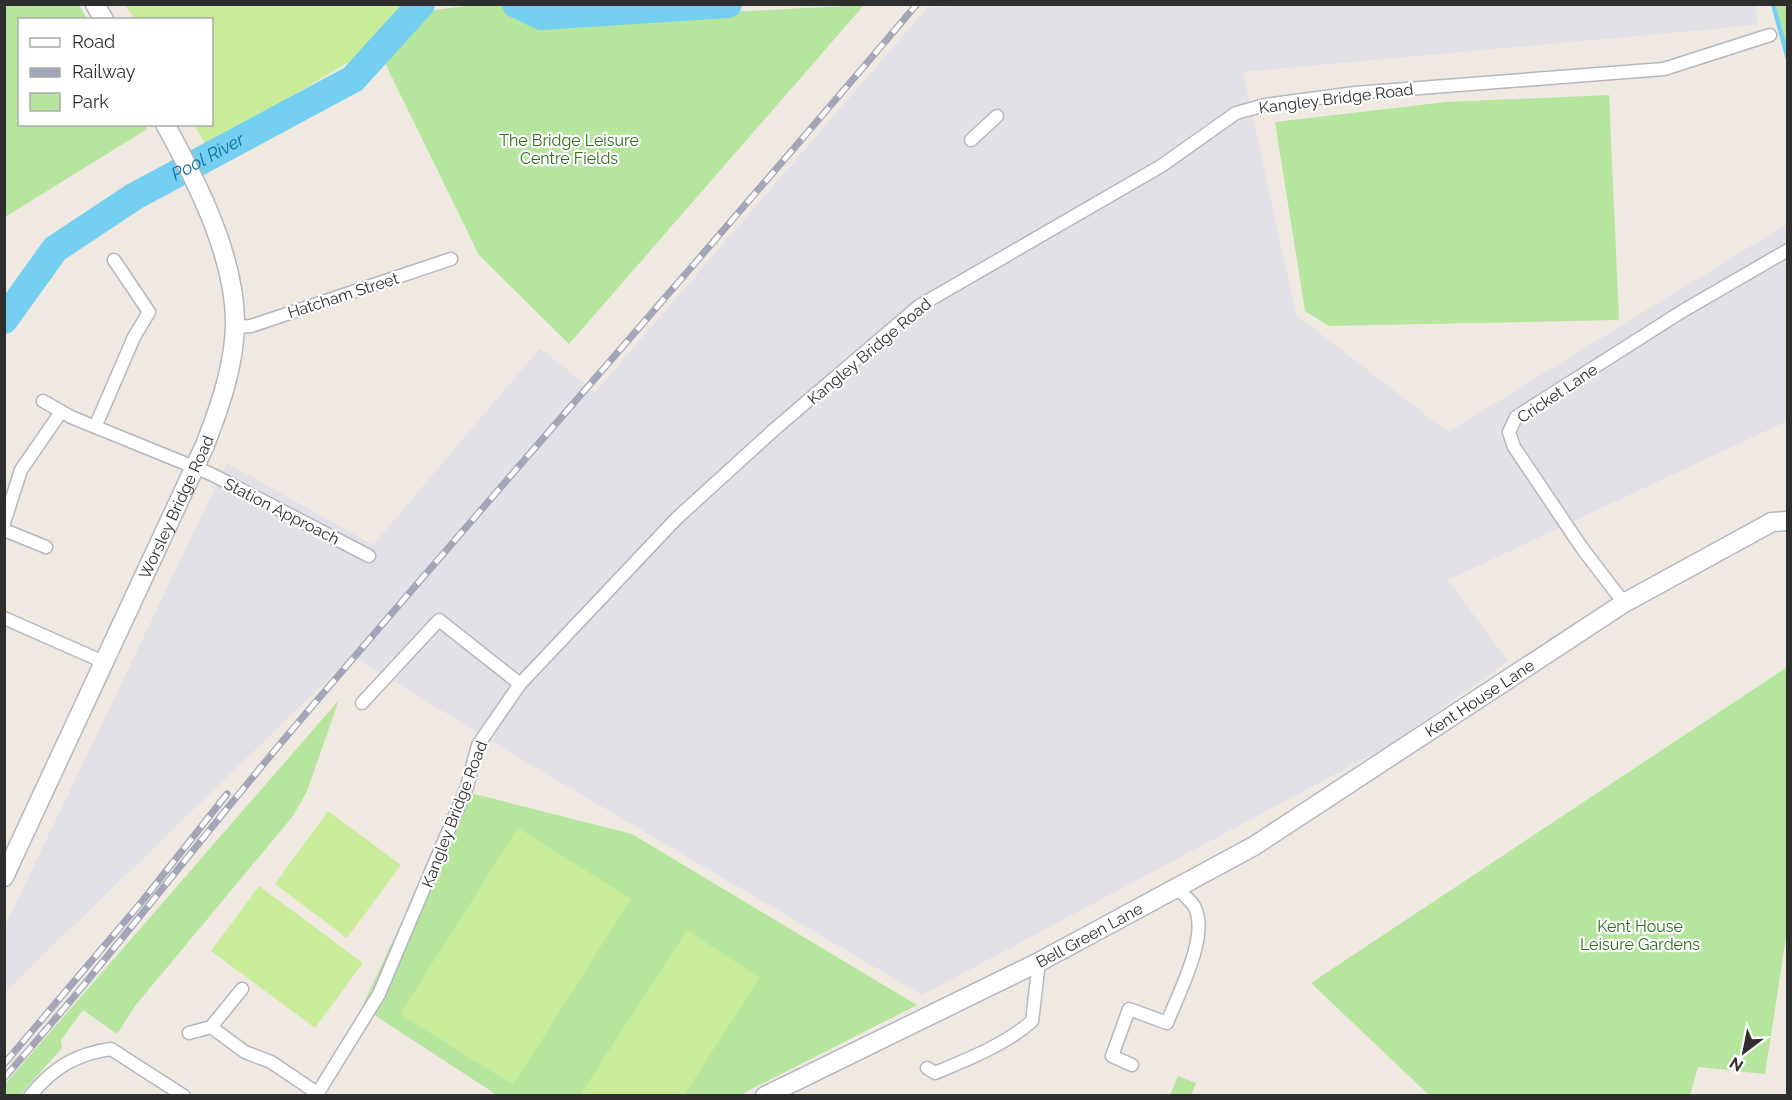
<svg xmlns="http://www.w3.org/2000/svg" width="1792" height="1100" viewBox="0 0 1792 1100" font-family="Raleway,sans-serif">
<style>
.industrial{fill:#e3e1e8}
.green{fill:#b6e59e}
.pitch{fill:#c9ec9a}
.lines{fill:none;stroke-linecap:round;stroke-linejoin:round}
.stream{stroke:#75cff0;stroke-width:4.5}
.river{stroke:#75cff0;stroke-width:28}
.street-casing{stroke:#b4b7c1;stroke-width:15}
.secondary-casing{stroke:#b4b7c1;stroke-width:21}
.street{stroke:#fff;stroke-width:12}
.secondary{stroke:#fff;stroke-width:18}
.rail-casing{stroke:#a3a6b8;stroke-width:7}
.rail{stroke:#fff;stroke-width:4.5;stroke-dasharray:14;stroke-linecap:butt}
.labels{text-anchor:middle;stroke-width:4.5;stroke-linejoin:round;paint-order:stroke}
.street-label{font-size:16px;fill:#2e2e2e;stroke:#fff}
.park-label{font-size:16px;fill:#2c6e1b;stroke:#fff}
.water-label{font-size:18px;font-style:italic;fill:#0d6fa3;stroke:#fff}
</style>
<rect width="100%" height="100%" fill="#efe9e1"/>
<!-- industrial -->
<path class="industrial" d="M975,4L1756,5L1757,25L1243,72L1296,315L1448,432L1787,224V421L1448,580L1508,661L1390,745L922,995L543,772L352,656L5,992L4,928L227,463L373,545L540,348L595,392L927,8Z"/>
<!-- green -->
<g class="green">
<path d="M5,4L79,5L87,19L20,20V124H144L147,129L5,217Z"/>
<path d="M474,5H499L536,22L864,5L569,344L479,255L384,61L426,11Z"/>
<path d="M1776,5H1787V52Z"/>
<path d="M1609,95L1619,320L1329,326L1305,311L1275,122L1446,102Z"/>
<path d="M1787,667V931L1765,1074L1698,1067L1690,1095H1429L1311,983Z"/>
<path d="M339,700L307,791L293,816L135,1006L117,1034L83,1010L61,1040L62,1048L20,1095H5V1084Z"/>
<path d="M463,791L632,834L917,1005L738,1096L497,1095L362,1007Z"/>
<path d="M1178,1076L1196,1083L1191,1095H1170Z"/>
</g>
<!-- pitch -->
<g class="pitch">
<path d="M125,5H410L386,24L362,54L207,147L194,125L212,124V20L134,19Z"/>
<path d="M517,5H672C627,9 557,25 517,5Z"/>
<path d="M328,811L401,865L347,938L275,884Z"/>
<path d="M518,828L631,899L513,1085L400,1014Z"/>
<path d="M259,886L363,963L315,1028L211,951Z"/>
<path d="M687,930L760,978L684,1095H580Z"/>
</g>
<g class="lines">
<!-- stream -->
<path class="stream" d="M1773,4L1788,59"/>
<!-- river -->
<g class="river">
<path d="M516,4L541,16L728,4"/>
<path id="s1" d="M4,320L55,249L135,196L353,79L421,4"/>
</g>
<!-- street casing -->
<g class="street-casing">
<g id="street">
<path d="M971,140L997,116"/>
<path d="M235,327L251,326L451,259"/>
<path d="M43,401L71,417L211,474L369,556"/>
<path d="M96,425L134,337L149,312L114,260"/>
<path d="M4,523L21,470L61,412"/>
<path d="M4,530L46,547"/>
<path d="M1624,603L1582,548L1514,447L1509,432L1516,417L1681,312L1788,250"/>
<path d="M4,618L106,663"/>
<path d="M362,703L439,620L520,684"/>
<path d="M211,1027L245,1052L271,1062L317,1093"/>
<path d="M189,1033L211,1027L242,989"/>
<path d="M1132,1065L1112,1056L1129,1009L1167,1023C1178,994 1209,937 1195,908C1192,901 1182,894 1177,888"/>
<path d="M927,1068L935,1073C968,1059 1005,1045 1032,1021L1039,962"/>
<path d="M30,1096C53,1068 75,1054 111,1049L184,1096"/>
<path d="M316,1096L379,994L467,787L478,745L520,684L677,518L776,428L919,306L1161,166L1236,113L1265,105L1355,93L1664,69L1770,35"/>
</g>
</g>
<!-- secondary casing -->
<g class="secondary-casing">
<g id="secondary">
<path d="M95,4L104,20"/>
<path id="s2" d="M4,877L205,445C220,406 234,367 235,325C236,258 197,182 165,124"/>
<path id="s3" d="M765,1096L1039,962L1254,846L1624,603L1772,522L1788,521"/>
</g>
</g>
<!-- street -->
<use href="#street" class="street"/>
<!-- secondary -->
<use href="#secondary" class="secondary"/>
<!-- rail casing -->
<g class="rail-casing">
<g id="rail">
<path d="M4,1064L144,899L227,794"/>
<path d="M4,1078C108,961 201,837 302,718C506,479 714,244 917,4"/>
</g>
</g>
<!-- rail -->
<use href="#rail" class="rail"/>
</g>
<g class="labels">
<!-- street labels -->
<g class="street-label">
<text transform="translate(1336 98) rotate(-7)" y="6">Kangley Bridge Road</text>
<text transform="translate(343 295) rotate(-18)" y="6">Hatcham Street</text>
<text transform="translate(869 351) rotate(-40)" y="6">Kangley Bridge Road</text>
<text transform="translate(1557 393) rotate(-34)" y="6">Cricket Lane</text>
<text dy="6" stroke="none"><textPath href="#s2" startOffset="408">Worsley Bridge Road</textPath></text>
<text transform="translate(282 511) rotate(27)" y="6">Station Approach</text>
<text dy="6" stroke="none"><textPath href="#s3" startOffset="819">Kent House Lane</textPath></text>
<text transform="translate(454 814) rotate(-69)" y="6">Kangley Bridge Road</text>
<text dy="6" stroke="none"><textPath href="#s3" startOffset="362">Bell Green Lane</textPath></text>
</g>
<!-- park labels -->
<g class="park-label">
<text x="569" y="146">The Bridge Leisure<tspan x="569" dy="18">Centre Fields</tspan></text>
<text x="1640" y="932">Kent House<tspan x="1640" dy="18">Leisure Gardens</tspan></text>
</g>
<!-- water labels -->
<g class="water-label">
<text dy="6" stroke="none"><textPath href="#s1" startOffset="266">Pool River</textPath></text>
</g>
</g>
<!-- border -->
<rect width="1792" height="1100" fill="none" stroke="#2e2e2e" stroke-width="12"/>
<!-- legend -->
<rect x="18" y="18" width="195" height="108" fill="#ffffff" stroke="#ababab" stroke-width="1.5"/>
<rect x="30" y="38" width="30" height="9" fill="#ffffff" stroke="#ababab" stroke-width="1.5"/>
<text x="72" y="48" font-size="18" fill="#2e2e2e">Road</text>
<rect x="30" y="68" width="30" height="9" fill="#a3a6b8" stroke="#ababab" stroke-width="1.5"/>
<text x="72" y="78" font-size="18" fill="#2e2e2e">Railway</text>
<rect x="30" y="93" width="30" height="18" fill="#b6e59e" stroke="#ababab" stroke-width="1.5"/>
<text x="72" y="108" font-size="18" fill="#2e2e2e">Park</text>
<!-- north arrow -->
<g transform="translate(1744 1052) rotate(212)" stroke="#ffffff" stroke-width="4.5" paint-order="stroke">
<path d="M0-4.5L10 22L0 15L-10 22Z" fill="#2e2e2e"/>
<text y="-9" font-size="16" font-weight="bold" text-anchor="middle" fill="#2e2e2e">N</text>
</g>
</svg>
